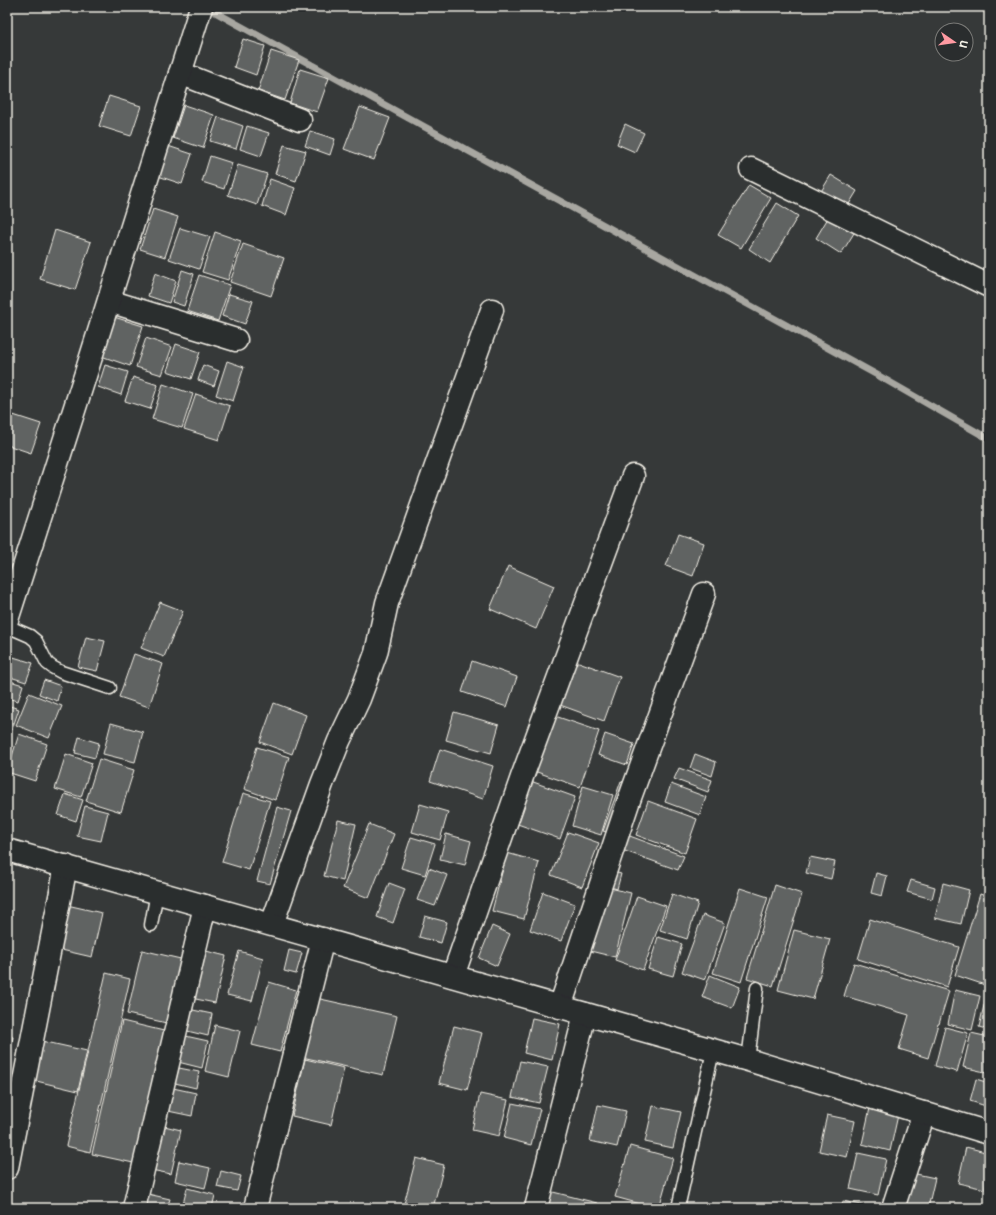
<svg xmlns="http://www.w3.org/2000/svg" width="996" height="1215" viewBox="0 0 996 1215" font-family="Mali,sans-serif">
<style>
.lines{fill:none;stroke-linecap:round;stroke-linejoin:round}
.stream{stroke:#a8a7a1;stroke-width:7}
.building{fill:#616362;stroke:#f4f1e8}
.service-casing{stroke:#f4f1e8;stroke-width:15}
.minor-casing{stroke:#f4f1e8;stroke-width:25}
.tertiary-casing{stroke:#f4f1e8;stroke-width:25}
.service{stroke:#2a2d2e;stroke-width:12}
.minor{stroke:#2a2d2e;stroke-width:22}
.tertiary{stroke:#2a2d2e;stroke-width:22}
</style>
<rect width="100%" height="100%" fill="#363939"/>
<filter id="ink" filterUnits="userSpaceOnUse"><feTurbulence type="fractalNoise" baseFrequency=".025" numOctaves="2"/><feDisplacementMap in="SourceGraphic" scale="8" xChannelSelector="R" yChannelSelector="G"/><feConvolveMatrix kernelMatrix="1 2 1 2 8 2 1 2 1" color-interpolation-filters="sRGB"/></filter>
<g filter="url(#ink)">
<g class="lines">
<!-- stream -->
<path class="stream" d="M206,7L879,376L989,439"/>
</g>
<!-- building -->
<g class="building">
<path d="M243,39L265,46L256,75L234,67Z"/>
<path d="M271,51L299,60L285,100L258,91Z"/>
<path d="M300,69L329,78L317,112L290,103Z"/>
<path d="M109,96L141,106L131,136L99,126Z"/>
<path d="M184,105L214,115L203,148L173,138Z"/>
<path d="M360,107L390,118L374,160L344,149Z"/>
<path d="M218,117L243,126L236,149L210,141Z"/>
<path d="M625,124L644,133L635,152L617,144Z"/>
<path d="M247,126L269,133L261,156L240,149Z"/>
<path d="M310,131L335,139L330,155L305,146Z"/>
<path d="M284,145L306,151L296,181L275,174Z"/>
<path d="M168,146L192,154L182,184L158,176Z"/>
<path d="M210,156L232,163L224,189L202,182Z"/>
<path d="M238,165L267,174L257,205L228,195Z"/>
<path d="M831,175L857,191L843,214L817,198Z"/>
<path d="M270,179L295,188L286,215L262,206Z"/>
<path d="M749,185L771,198L741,248L718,235Z"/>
<path d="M777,203L798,216L770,263L749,249Z"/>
<path d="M153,209L178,217L165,257L140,249Z"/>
<path d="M828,218L854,233L841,254L816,238Z"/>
<path d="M180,228L210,237L199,269L169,259Z"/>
<path d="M55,230L91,242L75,290L40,279Z"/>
<path d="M215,232L241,241L228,280L202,272Z"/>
<path d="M243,244L284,258L271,296L230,282Z"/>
<path d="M182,270L194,274L184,306L172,302Z"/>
<path d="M155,273L176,281L169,303L148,296Z"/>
<path d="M199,275L230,285L218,321L187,311Z"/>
<path d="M229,294L253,301L245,324L222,316Z"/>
<path d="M114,317L143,326L130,366L101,356Z"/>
<path d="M146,338L172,347L162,375L136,367Z"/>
<path d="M176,344L200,352L191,379L167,371Z"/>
<path d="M227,361L244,367L233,401L216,395Z"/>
<path d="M105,365L128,372L121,395L98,387Z"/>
<path d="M203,365L219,371L214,386L198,380Z"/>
<path d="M133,377L158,385L150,409L125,401Z"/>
<path d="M163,384L193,394L182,428L152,419Z"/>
<path d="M196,394L230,406L219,440L184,429Z"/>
<path d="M7,413L41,424L31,453L7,445Z"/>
<path d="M678,534L704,543L693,576L666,566Z"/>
<path d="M508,566L554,586L536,629L490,609Z"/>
<path d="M160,602L183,611L164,657L141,648Z"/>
<path d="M86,637L105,641L97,671L78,667Z"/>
<path d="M134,654L163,664L149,707L119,697Z"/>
<path d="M10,656L33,663L26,682L7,676V666Z"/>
<path d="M472,661L517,677L507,707L462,692Z"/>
<path d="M576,661L620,677L604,721L560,705Z"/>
<path d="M7,680L23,685L18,701L7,698Z"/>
<path d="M44,680L61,686L57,701L39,694Z"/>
<path d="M29,693L62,706L49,738L16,725Z"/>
<path d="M274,703L306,715L292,754L260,742Z"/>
<path d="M7,705L19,709L7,744Z"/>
<path d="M454,712L499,725L491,753L446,740Z"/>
<path d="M552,715L599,731L580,787L534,771Z"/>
<path d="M111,723L143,732L135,762L103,754Z"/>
<path d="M19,734L47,744L35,781L7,772Z"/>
<path d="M605,734L634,744L627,765L598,755Z"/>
<path d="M79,737L99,743L95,758L75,753Z"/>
<path d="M257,747L289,757L275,800L244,789Z"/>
<path d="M440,749L493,766L483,799L430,781Z"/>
<path d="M66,754L92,763L81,797L55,789Z"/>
<path d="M695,754L716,762L712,776L690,768Z"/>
<path d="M99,759L134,770L121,812L86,801Z"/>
<path d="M679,768L712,780L708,792L674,779Z"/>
<path d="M525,779L575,797L560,839L509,821Z"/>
<path d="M621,781L633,786L614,835L603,831Z"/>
<path d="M671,784L706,797L700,815L665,802Z"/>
<path d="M583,786L613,795L601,835L572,826Z"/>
<path d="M243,793L270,801L249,870L222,862Z"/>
<path d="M65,794L83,800L76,821L58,815Z"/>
<path d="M648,801L697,819L685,853L636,835Z"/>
<path d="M420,804L448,812L440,840L412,832Z"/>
<path d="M85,806L108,812L101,841L77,836Z"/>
<path d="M277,807L291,811L270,884L257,881Z"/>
<path d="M338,820L356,824L343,881L324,876Z"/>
<path d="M369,824L394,834L369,898L343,888Z"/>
<path d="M568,832L599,843L582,887L551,875Z"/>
<path d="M446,834L471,841L465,865L440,859Z"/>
<path d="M627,835L684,856L678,870L622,850Z"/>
<path d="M411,837L435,844L425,875L401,868Z"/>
<path d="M507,853L539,862L524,919L492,911Z"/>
<path d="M810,857L835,862L831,879L806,873Z"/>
<path d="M429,868L447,875L435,906L417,900Z"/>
<path d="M607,870L621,874L617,889L604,885Z"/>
<path d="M876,873L887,876L882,896L871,893Z"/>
<path d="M911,880L935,887L932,899L907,892Z"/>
<path d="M389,883L405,889L393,923L377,917Z"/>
<path d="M943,883L969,890L961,924L935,918Z"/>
<path d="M775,885L802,894L773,986L747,978Z"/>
<path d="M602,886L631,893L615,957L586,950Z"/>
<path d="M740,888L768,897L741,982L713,973Z"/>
<path d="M543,892L575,904L561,941L530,930Z"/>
<path d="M672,894L698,903L687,939L660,930Z"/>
<path d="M980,894L989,897L988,986L955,975Z"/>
<path d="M637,896L666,906L643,970L615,960Z"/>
<path d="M67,905L102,913L92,957L57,949Z"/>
<path d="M703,915L725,923L705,980L682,972Z"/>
<path d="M425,916L447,922L441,943L419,937Z"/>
<path d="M870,919L959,947L947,987L858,959Z"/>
<path d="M492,926L510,934L497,966L479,958Z"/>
<path d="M794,930L830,939L813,999L778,990Z"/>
<path d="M658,937L682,944L673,976L648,969Z"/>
<path d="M142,950L185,960L171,1024L127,1014Z"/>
<path d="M202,950L226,956L215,1003L191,998Z"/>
<path d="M289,950L302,953L296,974L284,971Z"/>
<path d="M239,951L263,958L252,1001L227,995Z"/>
<path d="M854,963L949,991L939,1024H938L928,1058L899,1049L909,1015L844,996Z"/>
<path d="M106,973L130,979L90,1152L66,1146Z"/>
<path d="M710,975L740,987L732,1008L702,997Z"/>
<path d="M269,982L296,990L280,1052L252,1045Z"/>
<path d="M988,988H989V1030L979,1027Z"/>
<path d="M955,990L980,996L972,1030L948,1024Z"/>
<path d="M316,998L397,1016L383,1075L302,1057Z"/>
<path d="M188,1009L212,1014L208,1036L183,1030Z"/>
<path d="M532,1018L560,1024L552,1060L524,1053Z"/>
<path d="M122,1021L168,1032L138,1164L92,1154Z"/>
<path d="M215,1025L240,1031L229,1077L205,1071Z"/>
<path d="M454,1026L482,1033L467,1090L439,1083Z"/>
<path d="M945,1027L968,1033L957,1072L935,1066Z"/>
<path d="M971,1033L989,1037V1073L963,1067Z"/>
<path d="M181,1035L208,1041L202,1068L174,1061Z"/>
<path d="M7,1036L13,1037L7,1063Z"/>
<path d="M37,1040L87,1051L78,1091L28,1079Z"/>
<path d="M305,1059L344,1068L331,1125L292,1116Z"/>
<path d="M520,1061L548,1067L539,1103L512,1097Z"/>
<path d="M179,1068L199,1072L196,1088L175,1083Z"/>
<path d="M976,1079L989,1083V1107L970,1101Z"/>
<path d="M173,1088L196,1093L192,1116L168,1111Z"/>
<path d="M480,1094L508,1100L499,1136L472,1130Z"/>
<path d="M512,1103L540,1109L531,1145L504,1138Z"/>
<path d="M598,1105L626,1111L617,1147L590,1141Z"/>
<path d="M653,1106L681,1112L673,1148L645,1142Z"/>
<path d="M870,1108L898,1115L890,1151L862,1144Z"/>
<path d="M827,1115L855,1121L847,1157L819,1151Z"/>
<path d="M156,1124L181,1130L171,1174L146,1169Z"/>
<path d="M630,1146L673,1158L659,1208H655L615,1197Z"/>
<path d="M966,1147L989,1153V1174L985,1189L958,1183Z"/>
<path d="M858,1153L886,1159L878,1195L850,1189Z"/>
<path d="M416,1158L444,1165L433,1208H403Z"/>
<path d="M179,1161L210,1168L205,1188L175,1181Z"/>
<path d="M221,1171L241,1176L237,1191L217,1187Z"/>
<path d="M907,1172L935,1178L928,1208H901Z"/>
<path d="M187,1188L215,1195L212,1208H182Z"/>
<path d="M545,1190L597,1203L595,1208H541Z"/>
<path d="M139,1192L170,1199L167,1208H135Z"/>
<path d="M843,1201L871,1207L870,1208H841Z"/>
</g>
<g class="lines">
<!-- service casing -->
<g class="service-casing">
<g id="service">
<path d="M7,626L30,636L36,641L47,663L52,667L61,672L110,688"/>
<path d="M151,925L157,892"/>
<path d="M748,1060L757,988"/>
<path d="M678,1208L713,1051"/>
</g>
</g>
<!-- minor casing -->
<g class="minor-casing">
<g id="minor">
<path d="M180,73L300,120"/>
<path d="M751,169L989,286"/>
<path d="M109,301L236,340"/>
<path d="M7,620L85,376L201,7"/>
<path d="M272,924L322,784L339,741L359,699L376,653L387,603L492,310"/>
<path d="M453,976L522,777L633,476"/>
<path d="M560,1007L628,803L704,594"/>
<path d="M7,1168L66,866"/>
<path d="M134,1208L205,906"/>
<path d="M255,1208L323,939"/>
<path d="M536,1208L585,1014"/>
<path d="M893,1208L924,1113"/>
</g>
</g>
<!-- tertiary casing -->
<g class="tertiary-casing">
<path id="tertiary" d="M7,850L748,1060L989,1133"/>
</g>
<!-- service -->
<use href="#service" class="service"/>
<!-- minor -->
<use href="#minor" class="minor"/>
<!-- tertiary -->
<use href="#tertiary" class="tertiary"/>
</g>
</g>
<!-- margin -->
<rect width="996" height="1215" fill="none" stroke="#2a2d2e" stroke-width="24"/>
<rect x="12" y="12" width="972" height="1191" fill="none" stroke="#f4f1e8" stroke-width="1.5" filter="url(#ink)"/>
<!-- north arrow -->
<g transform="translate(954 42) rotate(103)"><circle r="19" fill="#2a2d2e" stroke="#7b7b78"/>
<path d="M0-3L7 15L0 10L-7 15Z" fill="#ff9aa2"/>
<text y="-6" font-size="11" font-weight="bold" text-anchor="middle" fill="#f4f1e8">U</text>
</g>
</svg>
